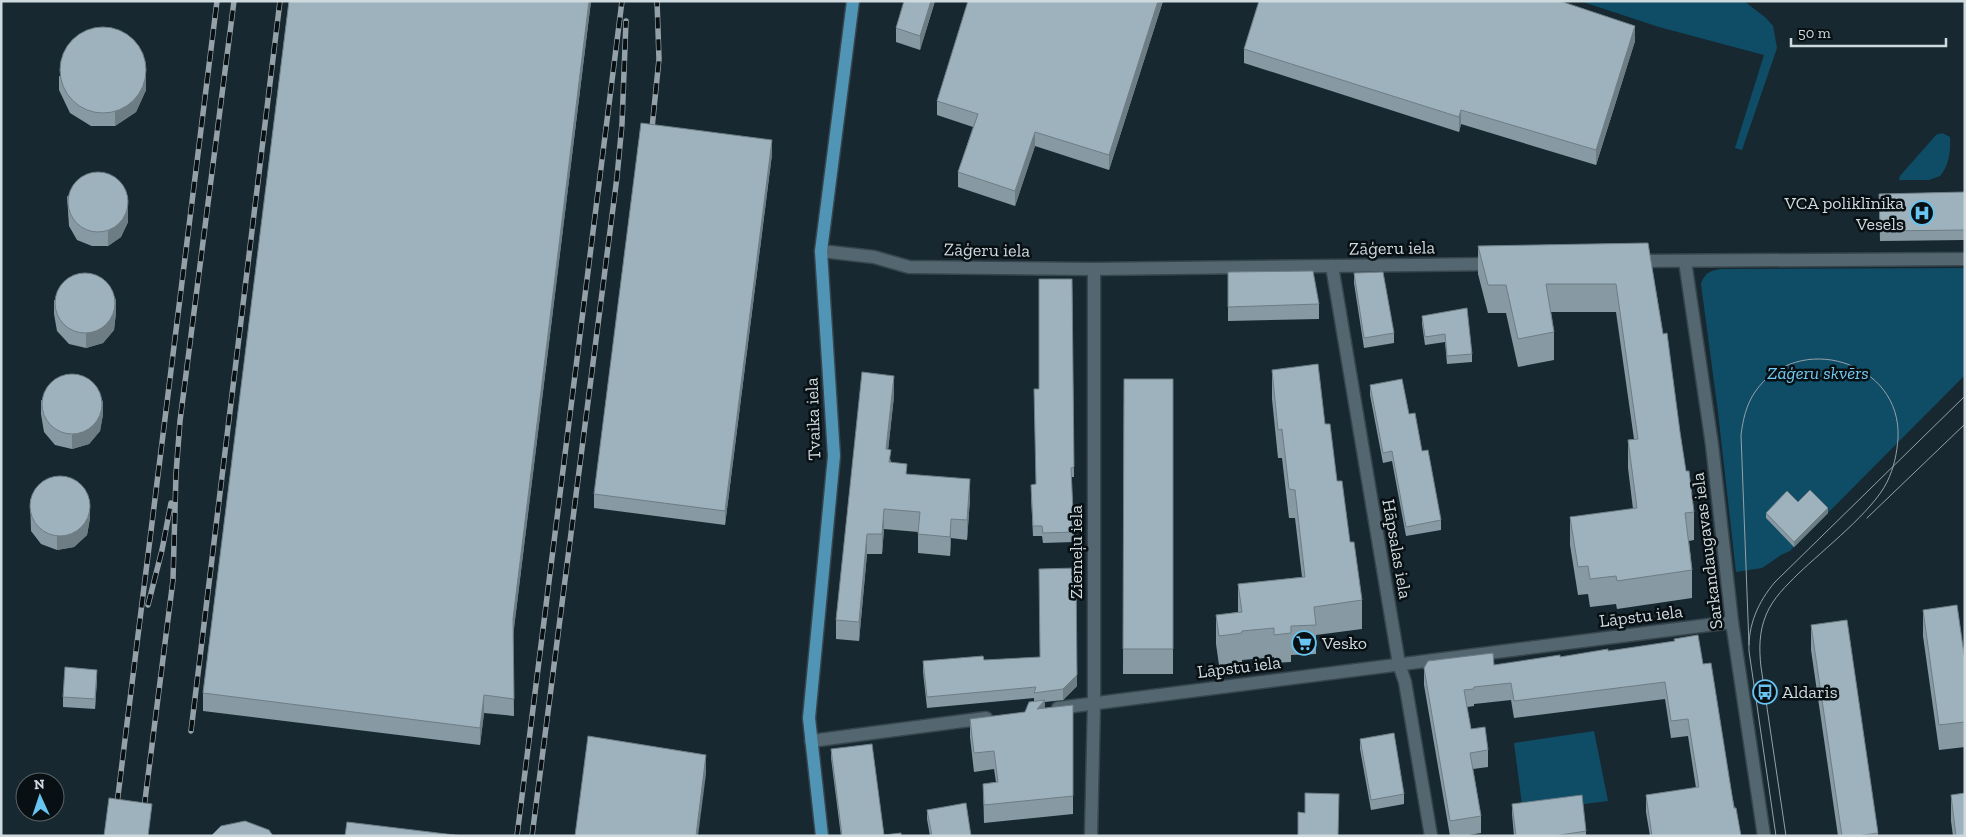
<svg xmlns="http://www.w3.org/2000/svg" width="1966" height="837" viewBox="0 0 1966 837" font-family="'Zilla Slab',serif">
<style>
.green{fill:#0f4d67}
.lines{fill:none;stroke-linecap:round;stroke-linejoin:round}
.minor-casing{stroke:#37454c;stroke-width:15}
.major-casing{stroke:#37454c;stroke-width:15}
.minor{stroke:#546771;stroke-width:12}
.major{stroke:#5095b5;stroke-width:12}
.tram{stroke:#95a1a8;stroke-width:1}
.rail-casing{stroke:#95a1a8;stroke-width:5.5}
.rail{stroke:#081013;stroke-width:4;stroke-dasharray:11;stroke-linecap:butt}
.wall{fill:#8799a3}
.shaded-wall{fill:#6e7d84}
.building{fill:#9db2bd;stroke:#6e7d84}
.labels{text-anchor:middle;stroke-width:5;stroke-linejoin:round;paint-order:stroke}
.poi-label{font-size:18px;fill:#cfdadf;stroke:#081013;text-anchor:start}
.street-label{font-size:18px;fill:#cfdadf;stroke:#081013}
.park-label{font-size:18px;font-style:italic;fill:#74cbf6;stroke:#081013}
</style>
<rect width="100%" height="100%" fill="#172831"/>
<!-- green -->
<g class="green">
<path d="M1580,1H1744L1766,18L1773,26L1777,48L1742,150L1735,148L1764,55L1659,27Z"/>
<path d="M1942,133L1950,137C1951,150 1949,166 1940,176L1929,180H1899L1900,176L1936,135Z"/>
<path d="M1965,268V375L1790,551L1781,555L1762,568L1736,572L1718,412L1701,284C1704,273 1711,270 1722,269Z"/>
<path d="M1594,731L1608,801L1523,812L1514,743Z"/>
</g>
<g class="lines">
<!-- minor casing -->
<g class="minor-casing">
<g id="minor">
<path d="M821,251L874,257L909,267L1094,269L1495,264"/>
<path d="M1635,261L1965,259"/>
<path d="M1685,261L1712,445L1732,622L1764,836"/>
<path d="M1332,266L1399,664L1405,682L1431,836"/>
<path d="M1058,708L1732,622"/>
<path d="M811,741L986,718"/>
<path d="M1091,836L1094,703V269"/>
</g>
</g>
<!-- major casing -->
<g class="major-casing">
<path id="major" d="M822,836L809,718L834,456L821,251L853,1"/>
</g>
<!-- minor -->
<use href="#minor" class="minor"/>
<!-- major -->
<use href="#major" class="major"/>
<!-- tram -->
<g class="tram">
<path d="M1867,518L1965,424"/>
<path d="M1749,645L1741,435C1743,420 1746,405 1755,392C1797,330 1902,361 1898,438C1897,453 1894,468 1887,482C1873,511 1824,549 1798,574C1786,586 1773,598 1766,615C1759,632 1759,649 1761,667L1786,836"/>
<path d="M1776,836L1749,651C1748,625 1758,602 1775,582L1965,396"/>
</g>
<!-- rail casing -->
<g class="rail-casing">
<g id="rail">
<path d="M651,138L659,59L657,1"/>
<path d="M148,605L162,550L171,503"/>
<path d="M191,731L280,1"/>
<path d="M117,804L217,1"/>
<path d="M144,808L173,580L176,474L180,421L234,1"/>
<path d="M517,836L622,1"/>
<path d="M532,836L617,177L622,124L626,21"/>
</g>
</g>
<!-- rail -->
<use href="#rail" class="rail"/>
</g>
<!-- wall -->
<g class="wall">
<path d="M289,1H591L513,635L514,716L484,713L480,745L203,711V693Z"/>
<path d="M935,1L920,50L896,42V28Z"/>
<path d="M1163,1L1109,170L1035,146L1015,206L958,187V172L973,127L937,115V101Z"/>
<path d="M1565,3L1635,41L1596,165L1461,124L1459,132L1244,63V49Z"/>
<path d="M59,76L146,90L136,112L115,126H91L70,113L59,90Z"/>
<path d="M772,154L725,525L594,508V494Z"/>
<path d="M1965,192V240L1880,241L1879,194Z"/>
<path d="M67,196L128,222L121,237L108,246H92L77,240L69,226Z"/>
<path d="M1648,243L1686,471L1694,512V540L1689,541L1692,570V598L1617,609L1616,604L1590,607L1588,594L1578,595L1570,545V517L1633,509L1628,468V440L1634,439L1616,312H1551L1554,332V360L1518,367L1506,313H1488L1478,274V246Z"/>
<path d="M1228,272L1319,304V319L1228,321Z"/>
<path d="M1354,273L1394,333V343L1364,348L1354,283Z"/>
<path d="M1072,279L1074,477H1071L1074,542L1043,543L1042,536H1033L1031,494V485L1036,484L1039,389Z"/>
<path d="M54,300L116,312L114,330L103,343L86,348L69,344L57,331L54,314Z"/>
<path d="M1422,316L1472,354V362L1447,364L1445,342L1425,345L1422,324Z"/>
<path d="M1272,370L1325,424L1362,600V629L1316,635V654L1291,655V662L1274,663V657L1242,660V662L1219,665L1216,644V615L1238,612V584L1302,577L1295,518H1289L1282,458H1278L1272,399Z"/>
<path d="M1124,379H1173V674H1123Z"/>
<path d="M1370,385L1409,414L1422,451L1441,520V530L1406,536L1392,461L1383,463L1370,395Z"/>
<path d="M894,396L888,450L891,462L907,474L970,499L967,540L951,538L950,556L918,553V532L884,529L882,554H867L859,641L836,639V620Z"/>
<path d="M41,400L103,414L100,431L89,444L72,449L55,445L44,432L41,414Z"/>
<path d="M30,499L90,518L87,535L74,547L57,550L41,544L31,531Z"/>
<path d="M1798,502L1828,513L1794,547L1766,518V513Z"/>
<path d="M1923,610L1965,661V747L1939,750L1923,636Z"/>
<path d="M1811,625L1878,833V836H1838L1811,650Z"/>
<path d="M1674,639L1703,664L1741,836H1650L1646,812V795L1696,788L1688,736L1671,738L1665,699L1514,718L1511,700L1474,704V706L1467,707L1471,729L1488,750V767L1473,769L1481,816V833L1463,836H1450L1424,685V668L1494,665L1608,651L1674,642Z"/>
<path d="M984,660L1077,686L1063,700L1045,702V708L1073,705V814L984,823L983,784L996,782L994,769L974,772L970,737V719L1025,712L1034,702V698L927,708L923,672V661Z"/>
<path d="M97,679L95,709L63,707V697Z"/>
<path d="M1360,739L1404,794V804L1371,810L1360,749Z"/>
<path d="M831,749L884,835L901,836H841L831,758Z"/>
<path d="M1951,795L1965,836H1953L1951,821Z"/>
<path d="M1512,804L1586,831V836H1514L1512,814Z"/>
<path d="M927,810L971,836H930L927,819Z"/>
</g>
<!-- shaded-wall -->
<g class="shaded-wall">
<path d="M589,1H591L513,637V619Z"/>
<path d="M931,1H935L920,50V36Z"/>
<path d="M1158,1H1163L1109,170V155Z"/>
<path d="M1635,26V41L1596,165V150Z"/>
<path d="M146,75V90L136,112L115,126V112Z"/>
<path d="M1461,110V124L1459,132V117Z"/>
<path d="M1035,132V146L1015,206V191Z"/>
<path d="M772,140V154L725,525V511Z"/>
<path d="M128,208V222L121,237L108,246V231Z"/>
<path d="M116,298V312L114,330L103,343L86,348V334Z"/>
<path d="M894,376V396L886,469V449Z"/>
<path d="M103,400V414L100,431L89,444L72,449V435Z"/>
<path d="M970,479V499L967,540V520Z"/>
<path d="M90,504V518L87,535L74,547L57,550V536Z"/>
<path d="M1828,508V513L1794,547V542Z"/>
<path d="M884,509V529L882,554V534Z"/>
<path d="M951,519V538L950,556V537Z"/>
<path d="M867,534V554L859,641V622Z"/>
<path d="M97,670V679L95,709V699Z"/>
<path d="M1077,675V686L1063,700V689Z"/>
<path d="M484,695V713L480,745V728Z"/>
<path d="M1045,700V719L1037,709Z"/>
<path d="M706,755V774L698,836H696Z"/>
</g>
<!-- building -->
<g class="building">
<path d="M289,1H589L513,619L514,699L484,695L480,728L203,693Z"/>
<path d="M904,1H931L920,36L896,28Z"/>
<path d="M968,1H1158L1109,155L1035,132L1015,191L958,172L978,114L937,101Z"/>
<path d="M1259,1H1560L1635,26L1596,150L1461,110L1459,117L1244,49Z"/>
<circle cx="103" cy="70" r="43"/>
<path d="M641,123L772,140L725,511L594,494Z"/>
<circle cx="98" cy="202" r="30"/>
<path d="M1965,192V230L1880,231L1879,194Z"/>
<path d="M1648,243L1663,334L1667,333L1680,432L1686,471H1689L1694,512L1685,513L1692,570L1617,581L1616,576L1590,579L1588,566L1578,567L1570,517L1637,508L1628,440L1638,439L1616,284H1546L1554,332L1518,339L1506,285H1488L1478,246Z"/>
<path d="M1313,271L1319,304L1228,307V272Z"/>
<path d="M1383,272L1394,333L1364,338L1354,273Z"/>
<circle cx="85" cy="303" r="30"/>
<path d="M1039,279H1072L1074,467L1071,468L1074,532L1043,533L1042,526H1033L1031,485L1036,484L1034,389H1039Z"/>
<path d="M1467,308L1472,354L1447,356L1445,334L1425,337L1422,316Z"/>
<path d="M1318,364L1325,424H1330L1337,481H1342L1350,542H1354L1362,600L1314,607L1316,625L1291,626V633L1274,635V628L1242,631V633L1219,636L1216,615L1242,612L1238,584L1305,577L1295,490L1289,489L1282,429L1278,430L1272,370Z"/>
<path d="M862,372L894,376L886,449L891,450L889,462L907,464L906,474L970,479L967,520L951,519L950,537L918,534L920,512L884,509L882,534H867L859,622L836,620Z"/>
<circle cx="72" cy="404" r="30"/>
<path d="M1124,379H1173V649H1123Z"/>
<path d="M1402,379L1409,414L1415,413L1422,451L1428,450L1441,520L1406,527L1392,451L1383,453L1370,385Z"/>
<circle cx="60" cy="506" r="30"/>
<path d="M1810,490L1828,508L1794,542L1766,513L1787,491L1798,502Z"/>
<path d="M1076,568L1077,675L1063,689L1034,693L1036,687L927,697L923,661L983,656L984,660L1040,657L1039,569Z"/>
<path d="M1957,605L1965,661V722L1939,725L1923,610Z"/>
<path d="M1847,620L1878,833L1857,836H1842L1811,625Z"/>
<path d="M1698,635L1703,664L1711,663L1734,808H1736L1741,836H1652L1646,795L1699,787L1688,719L1671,721L1665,682L1514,701L1511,683L1474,687V689L1464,690L1471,729L1485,727L1488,750L1470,753L1481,816L1450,821L1424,668L1428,661L1493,653L1494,665L1560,655V657L1608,649V651L1675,641L1674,639Z"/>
<path d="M65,667L97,670L95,699L63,697Z"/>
<path d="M1045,700L1037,709L1073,705V796L984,805L983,784L998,782L994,751L974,753L970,719L1025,712L1029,702Z"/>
<path d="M1394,733L1404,794L1371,800L1360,739Z"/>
<path d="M588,736L706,755L696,836H575Z"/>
<path d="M872,744L884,835L901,833V836H842L831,749Z"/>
<path d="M1305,793L1339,794L1338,836H1298V812L1305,813Z"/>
<path d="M1965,793V836H1956L1951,795Z"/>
<path d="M1582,795L1586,831L1554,836H1516L1512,804Z"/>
<path d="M109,798L152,804L148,836H104Z"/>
<path d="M966,803L971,836H932L927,810Z"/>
<path d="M245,821L269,830L273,836H211L221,826Z"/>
<path d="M347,822L463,836H345Z"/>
</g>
<!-- icons -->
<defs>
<g id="hospital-ring" transform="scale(1.25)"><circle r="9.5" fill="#081013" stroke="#68c4f0" stroke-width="1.5"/><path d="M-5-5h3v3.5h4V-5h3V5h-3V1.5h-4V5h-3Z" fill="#68c4f0"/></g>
<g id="supermarket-ring" transform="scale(1.25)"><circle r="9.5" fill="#081013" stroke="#68c4f0" stroke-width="1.5"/><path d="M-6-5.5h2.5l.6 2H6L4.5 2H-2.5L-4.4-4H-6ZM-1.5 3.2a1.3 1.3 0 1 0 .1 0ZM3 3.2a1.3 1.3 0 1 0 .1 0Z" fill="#68c4f0"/></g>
<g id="bus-ring" transform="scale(1.25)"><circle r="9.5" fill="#081013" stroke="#68c4f0" stroke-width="1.5"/><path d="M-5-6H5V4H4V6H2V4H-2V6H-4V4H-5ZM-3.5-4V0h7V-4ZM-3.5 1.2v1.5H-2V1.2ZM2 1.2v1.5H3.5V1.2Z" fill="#68c4f0"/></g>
</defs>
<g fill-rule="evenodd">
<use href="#hospital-ring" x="1922" y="213"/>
<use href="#supermarket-ring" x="1304" y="643"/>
<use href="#bus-ring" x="1765" y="692"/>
</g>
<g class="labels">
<!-- poi labels -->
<g class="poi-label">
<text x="1904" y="209" text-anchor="end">VCA poliklīnika<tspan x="1904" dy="21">Vesels</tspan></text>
<text x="1322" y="649">Vesko</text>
<text x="1782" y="698">Aldaris</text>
</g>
<!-- street labels -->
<g class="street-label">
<text transform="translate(1392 248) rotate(-1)" y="6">Zāģeru iela</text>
<text transform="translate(987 250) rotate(1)" y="6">Zāģeru iela</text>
<text transform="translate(813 419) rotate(-92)" y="6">Tvaika iela</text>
<text transform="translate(1397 549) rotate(80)" y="6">Hāpsalas iela</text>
<text transform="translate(1707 551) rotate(-97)" y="6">Sarkandaugavas iela</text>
<text transform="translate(1076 552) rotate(-90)" y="6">Ziemeļu iela</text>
<text transform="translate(1641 616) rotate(-7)" y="6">Lāpstu iela</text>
<text transform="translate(1239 667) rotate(-7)" y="6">Lāpstu iela</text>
</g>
<!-- park labels -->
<g class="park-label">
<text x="1818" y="379">Zāģeru skvērs</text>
</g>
</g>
<!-- border -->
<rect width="1966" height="837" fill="none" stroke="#cfdadf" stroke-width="5"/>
<!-- north arrow -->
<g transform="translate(40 797) rotate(357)"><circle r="24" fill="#081013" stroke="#586165"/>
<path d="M0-4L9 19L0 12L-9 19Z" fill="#68c4f0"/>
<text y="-8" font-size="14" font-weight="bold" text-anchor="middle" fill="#cfdadf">N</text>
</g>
<!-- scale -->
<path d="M1791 38v8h155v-8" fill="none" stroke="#cfdadf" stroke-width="2.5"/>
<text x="1798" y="38" font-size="15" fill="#cfdadf" stroke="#081013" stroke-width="4" paint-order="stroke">50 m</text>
</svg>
